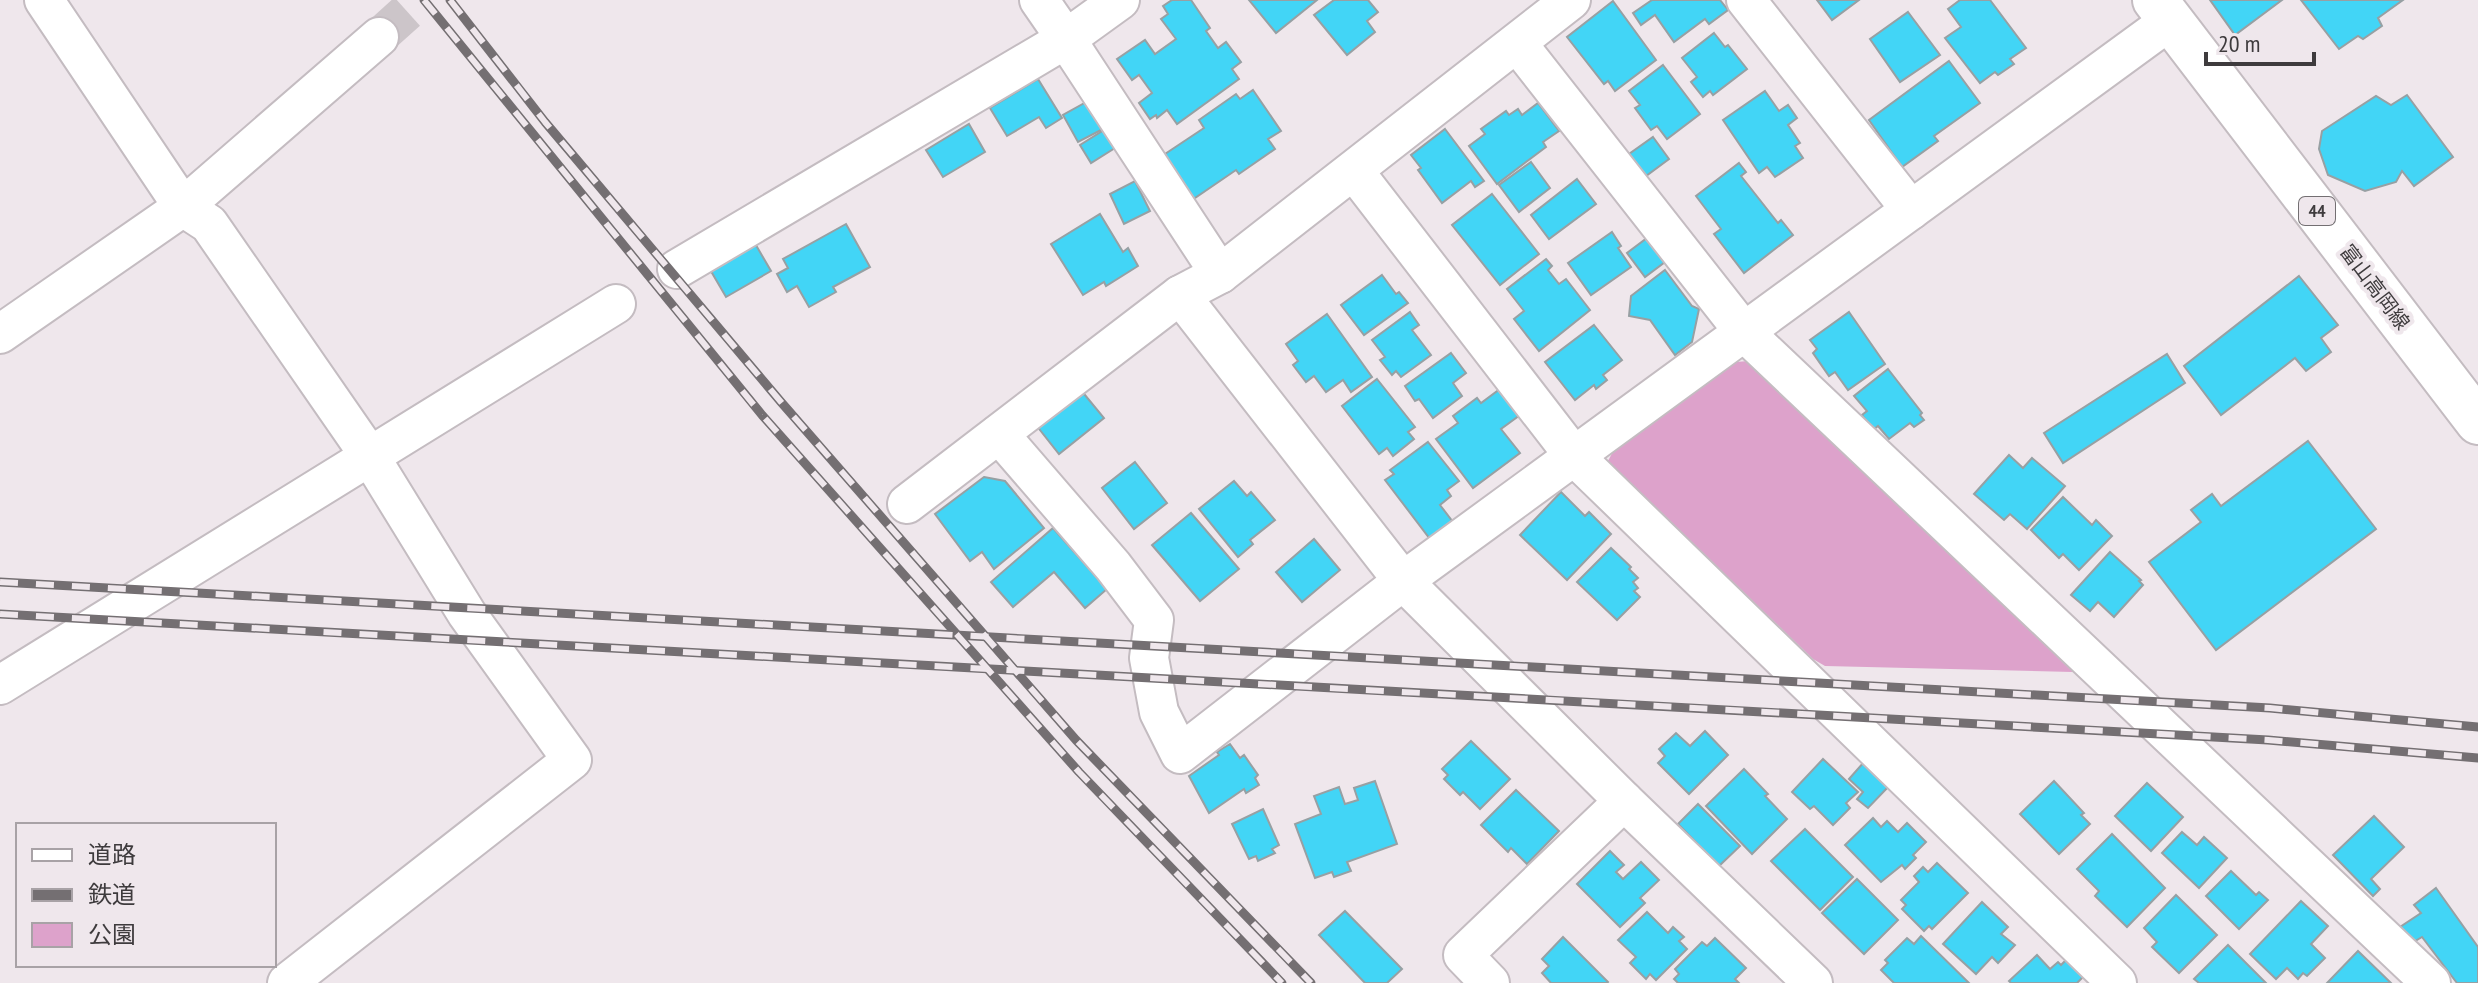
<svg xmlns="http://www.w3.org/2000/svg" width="2478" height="983" viewBox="0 0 2478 983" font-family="'PT Sans Narrow','Noto Sans JP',sans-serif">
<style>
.green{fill:#dda2cb}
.building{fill:#42d5f6;stroke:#97a0a3;stroke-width:2}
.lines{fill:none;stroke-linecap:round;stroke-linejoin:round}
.minor-tunnel{stroke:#ccc5c9;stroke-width:38;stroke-dasharray:38 19;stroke-linecap:butt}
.minor-casing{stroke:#c4bcc1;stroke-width:42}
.major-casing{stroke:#c4bcc1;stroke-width:48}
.minor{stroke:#fff;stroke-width:38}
.major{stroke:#fff;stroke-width:44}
.rail-casing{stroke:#746f72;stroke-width:9}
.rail{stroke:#efe7ec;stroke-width:6;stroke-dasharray:18;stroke-linecap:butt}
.labels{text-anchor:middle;stroke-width:8;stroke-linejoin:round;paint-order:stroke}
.shield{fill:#efe7ec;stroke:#736f72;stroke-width:2}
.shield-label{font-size:18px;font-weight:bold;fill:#3e3b3d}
.street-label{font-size:20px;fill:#3e3b3d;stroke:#efe7ec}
</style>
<rect width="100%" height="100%" fill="#efe7ec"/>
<!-- green -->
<path class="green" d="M1749,361L2073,672L1825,666L1813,659L1608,461L1617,444L1722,363Z"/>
<!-- building -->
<g class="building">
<path d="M1172,0H1191L1210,28L1206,31L1218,48L1226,42L1241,62L1232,69L1239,79L1177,124L1167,110L1157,118L1156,115L1150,119L1139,103L1152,93L1139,75L1132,80L1117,59L1145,40L1155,54L1176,39L1161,19L1168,14L1163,6Z"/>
<path d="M1249,0H1317L1276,33Z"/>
<path d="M1334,0H1368L1378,12L1367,21L1375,32L1347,55L1314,15Z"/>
<path d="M1652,0H1720L1728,10L1709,24L1705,19L1674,42L1655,15L1641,25L1633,13Z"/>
<path d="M1817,0H1859L1832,20Z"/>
<path d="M1960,0H1990L2026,48L2010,59L2014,64L1998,75L1995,72L1980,83L1945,38L1961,27L1948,9Z"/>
<path d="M2210,0H2282L2235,35Z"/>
<path d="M2301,0H2403L2378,18L2382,26L2363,39L2358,36L2339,49Z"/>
<path d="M1613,1L1656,60L1615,91L1608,81L1604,84L1567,37Z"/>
<path d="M1908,12L1940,55L1900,82L1870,39Z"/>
<path d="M1714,33L1725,47L1728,45L1747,69L1713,95L1710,91L1703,97L1691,82L1697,77L1682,58Z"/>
<path d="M1949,61L1980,103L1934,136L1938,141L1902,167L1869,120Z"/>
<path d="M1663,65L1700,114L1667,139L1657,126L1651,130L1635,108L1640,105L1629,91Z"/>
<path d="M1038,79L1062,118L1046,128L1039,117L1007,136L990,108Z"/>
<path d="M1253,90L1281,131L1268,139L1275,149L1239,174L1236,170L1189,202L1159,158L1204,128L1199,120L1236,94L1240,99Z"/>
<path d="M1765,91L1779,111L1788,105L1797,118L1788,125L1800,143L1795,146L1803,158L1775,177L1767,167L1759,173L1723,120Z"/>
<path d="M2407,95L2453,157L2414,186L2402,171L2396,182L2365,191L2328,175L2319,149L2322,131L2376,96L2391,105Z"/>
<path d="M1088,101L1103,129L1078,142L1063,115Z"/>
<path d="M1538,103L1559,131L1543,142L1546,147L1497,184L1469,146L1485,134L1481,129L1506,111L1509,115L1518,109L1522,115Z"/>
<path d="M969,124L985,152L943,177L926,150Z"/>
<path d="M1445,129L1484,181L1475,187L1471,181L1442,203L1418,170L1421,168L1411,155Z"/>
<path d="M1104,130L1115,148L1091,163L1080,145Z"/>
<path d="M1653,137L1669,159L1646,176L1629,154Z"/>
<path d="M1531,162L1550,188L1519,212L1499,185Z"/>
<path d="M1739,163L1746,172L1741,176L1778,223L1781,220L1793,235L1744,273L1714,234L1721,229L1696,196Z"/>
<path d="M1577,179L1596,204L1549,239L1531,215Z"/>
<path d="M1135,181L1150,211L1124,224L1110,194Z"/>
<path d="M1492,194L1539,254L1500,285L1452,225Z"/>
<path d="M1100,214L1123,252L1128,248L1138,266L1106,286L1104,282L1083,295L1051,244Z"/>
<path d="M846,224L870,267L833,287L836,292L809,307L797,286L787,292L777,274L788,268L783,259Z"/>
<path d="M1612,232L1621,246L1618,248L1631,267L1591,295L1568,263Z"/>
<path d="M1647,238L1665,262L1645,277L1627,253Z"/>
<path d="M753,240L771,271L726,297L708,266Z"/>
<path d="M1546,259L1552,266L1548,270L1559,284L1566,279L1590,310L1539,351L1514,319L1524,311L1507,289Z"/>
<path d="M1665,270L1692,306L1699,309L1692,342L1675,355L1650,320L1629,316L1631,296Z"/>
<path d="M1382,275L1396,294L1399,292L1408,303L1364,335L1341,305Z"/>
<path d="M2299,276L2338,325L2321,338L2331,352L2306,371L2295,358L2221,415L2184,366Z"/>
<path d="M1410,312L1419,325L1412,330L1431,355L1401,377L1396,371L1392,375L1380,360L1385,357L1372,340Z"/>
<path d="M1849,312L1885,364L1848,390L1835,372L1829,376L1813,353L1817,349L1810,340Z"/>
<path d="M1327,314L1372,377L1351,392L1343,380L1326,392L1314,376L1306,382L1293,365L1298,361L1286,344Z"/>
<path d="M1594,325L1622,360L1603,375L1607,380L1596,389L1594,385L1575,400L1545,362Z"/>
<path d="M1451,353L1466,373L1453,383L1462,396L1433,418L1419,399L1415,401L1405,386Z"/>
<path d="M2167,354L2185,383L2063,463L2044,433Z"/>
<path d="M1888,369L1922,413L1920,415L1924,420L1914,427L1910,423L1889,439L1878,426L1873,430L1862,415L1867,411L1854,396Z"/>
<path d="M1377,379L1415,427L1408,432L1414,439L1393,456L1387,448L1379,454L1342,406Z"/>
<path d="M1080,389L1104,418L1059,454L1036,425Z"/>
<path d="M1500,389L1520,415L1501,429L1520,453L1473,488L1436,439L1458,423L1453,416L1477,398L1481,403Z"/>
<path d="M2308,441L2376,529L2216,650L2149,562L2201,522L2191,510L2212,494L2221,506Z"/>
<path d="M1428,442L1459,481L1447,490L1451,496L1440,505L1453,522L1430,539L1385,480L1394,474L1390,470Z"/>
<path d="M2009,455L2023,468L2032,458L2065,486L2027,529L2010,514L2004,520L1974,494Z"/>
<path d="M1135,462L1167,503L1134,529L1102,488Z"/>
<path d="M984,477L1005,481L1044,528L994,569L982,552L970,561L935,514Z"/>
<path d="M1234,481L1247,496L1251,492L1275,520L1250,540L1253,544L1238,557L1199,509Z"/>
<path d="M1561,492L1585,516L1589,512L1611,534L1567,580L1520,535Z"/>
<path d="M2063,497L2092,525L2096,520L2112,536L2079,570L2063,554L2059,558L2031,530Z"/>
<path d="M1191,513L1239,569L1200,601L1152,545Z"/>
<path d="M1053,528L1107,589L1085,608L1054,572L1013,607L991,582Z"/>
<path d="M1314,539L1340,570L1302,602L1276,572Z"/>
<path d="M1611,548L1631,567L1629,569L1638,578L1633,582L1638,588L1634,591L1640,597L1617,620L1577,582Z"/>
<path d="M2110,552L2141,580L2139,581L2143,585L2114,617L2098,602L2090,611L2071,595Z"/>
<path d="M1705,731L1728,755L1689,794L1658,763L1665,756L1659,749L1676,733L1690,746Z"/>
<path d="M1471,741L1510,779L1480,809L1463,792L1460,795L1444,779L1448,775L1442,769Z"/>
<path d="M1230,744L1240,758L1244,755L1258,775L1255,778L1259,785L1246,793L1244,789L1209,813L1189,776L1219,755L1217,752Z"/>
<path d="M1823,759L1858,792L1846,803L1850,808L1833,825L1814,806L1810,809L1792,792Z"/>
<path d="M1864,762L1890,785L1868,808L1857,799L1863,792L1849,779Z"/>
<path d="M1744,769L1768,794L1765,796L1787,819L1752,854L1706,806Z"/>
<path d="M1375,781L1397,844L1347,862L1351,871L1334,877L1332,872L1315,878L1295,824L1321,814L1314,796L1339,787L1345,804L1358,800L1354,788Z"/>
<path d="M2054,781L2084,813L2081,815L2090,824L2059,854L2020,814Z"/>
<path d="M2147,783L2183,817L2151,851L2115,816Z"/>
<path d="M1516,790L1559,831L1527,864L1511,848L1508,852L1481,825Z"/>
<path d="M1698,804L1740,846L1719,866L1678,824Z"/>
<path d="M1263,809L1279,845L1272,849L1275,853L1258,861L1256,856L1249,859L1232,824Z"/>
<path d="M2374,816L2404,847L2371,879L2380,889L2373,896L2333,855Z"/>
<path d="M1873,818L1881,827L1887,821L1898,832L1907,823L1926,842L1913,855L1916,858L1905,869L1902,865L1881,882L1845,845Z"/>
<path d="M1805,829L1853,877L1820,910L1771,861Z"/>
<path d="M2182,832L2197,845L2204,837L2227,858L2199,888L2162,853Z"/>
<path d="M2112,834L2165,888L2127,927L2095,896L2099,891L2077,869Z"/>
<path d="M1610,851L1624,865L1616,872L1623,879L1641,862L1659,880L1640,898L1645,903L1620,927L1577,884Z"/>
<path d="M1937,863L1968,893L1932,929L1929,926L1924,931L1902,909L1906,905L1901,900L1919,882L1914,876L1923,867L1928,872Z"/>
<path d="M2231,871L2256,895L2259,892L2268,900L2239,929L2206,896Z"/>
<path d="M1857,879L1898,920L1864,954L1822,913Z"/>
<path d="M2436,888L2478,947V983H2457L2422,937L2412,943L2400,927L2421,913L2414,905Z"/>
<path d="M2176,895L2217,935L2179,973L2152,947L2157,942L2144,928Z"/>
<path d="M2301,901L2328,926L2311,944L2325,958L2307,976L2303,973L2298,979L2287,968L2276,979L2250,954Z"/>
<path d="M1982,902L2008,927L2001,934L2015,945L1998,963L1992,957L1976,974L1943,944Z"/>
<path d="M1345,911L1402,969L1387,983H1365L1319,935Z"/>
<path d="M1647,912L1668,933L1673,927L1684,937L1679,941L1687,949L1656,980L1650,974L1646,979L1630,963L1636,957L1618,940Z"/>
<path d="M1921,936L1969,983H1894L1881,970L1888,963L1885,960L1907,938L1914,944Z"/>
<path d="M1563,937L1608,982L1607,983H1551L1542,973L1549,966L1542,959Z"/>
<path d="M1715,938L1746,968L1735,979L1739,983H1678L1674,979L1679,974L1675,969L1702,942L1707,946Z"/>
<path d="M2228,945L2266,983H2199L2194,979Z"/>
<path d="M2358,951L2391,983H2327Z"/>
<path d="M2037,955L2050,969L2058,962L2061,965L2068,958L2085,975L2077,983H2011L2009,981Z"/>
</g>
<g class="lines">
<!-- minor-tunnel -->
<path class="minor-tunnel" d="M379,37L420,0"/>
<!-- minor casing -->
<g class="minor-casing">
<g id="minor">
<path d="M44,0L183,207L209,224L369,455L467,614L572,760L287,983"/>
<path d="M1039,0L1066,39L1120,0"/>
<path d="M1746,0L1911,210"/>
<path d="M1517,43L1744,332L2431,983"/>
<path d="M1354,171L1574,456L2117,983"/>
<path d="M677,269L1066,39L1220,274L1180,295L907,504"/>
<path d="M1220,274L1571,0"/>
<path d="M1180,295L1403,581L1624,801L1813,983"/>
<path d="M0,334L183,207L379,37"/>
<path d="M999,434L1113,566L1154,620L1149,658L1159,712L1180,754L1403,581L2171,20"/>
<path d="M0,685L616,304"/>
<path d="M1490,983L1463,955L1624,801"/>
</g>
</g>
<!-- major casing -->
<g class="major-casing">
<path id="major" d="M2155,0L2478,422"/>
</g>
<!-- minor -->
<use href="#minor" class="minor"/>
<!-- major -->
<use href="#major" class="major"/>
<!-- rail casing -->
<g class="rail-casing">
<g id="rail">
<path d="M424,0L762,415L1079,772L1282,983"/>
<path d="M450,0L545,122L781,402L1076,740L1311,983"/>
<path d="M0,582L2270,708L2478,727"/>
<path d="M0,614L2268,740L2478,758"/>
</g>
</g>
<!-- rail -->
<use href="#rail" class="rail"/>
</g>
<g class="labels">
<!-- shield labels -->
<rect class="shield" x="2299" y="197" width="36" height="28" rx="6"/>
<g class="shield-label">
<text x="2317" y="217">44</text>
</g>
<!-- street labels -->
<g class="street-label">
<text transform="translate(2375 287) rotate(53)" y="7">富山高岡線</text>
</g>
</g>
<!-- legend -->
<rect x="16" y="823" width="260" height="144" fill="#efe7ec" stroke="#a8a2a6" stroke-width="2"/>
<rect x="32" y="849" width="40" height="12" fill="#ffffff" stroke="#a8a2a6" stroke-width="2"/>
<text x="88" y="863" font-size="24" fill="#3e3b3d">道路</text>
<rect x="32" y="889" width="40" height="12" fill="#746f72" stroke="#a8a2a6" stroke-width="2"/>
<text x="88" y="903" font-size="24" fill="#3e3b3d">鉄道</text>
<rect x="32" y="923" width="40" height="24" fill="#dda2cb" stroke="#a8a2a6" stroke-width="2"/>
<text x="88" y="943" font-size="24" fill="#3e3b3d">公園</text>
<!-- scale -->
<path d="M2206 52v12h108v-12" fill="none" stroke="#3e3b3d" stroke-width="4"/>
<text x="2218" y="52" font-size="24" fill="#3e3b3d" stroke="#efe7ec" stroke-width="6" paint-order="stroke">20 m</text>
</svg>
